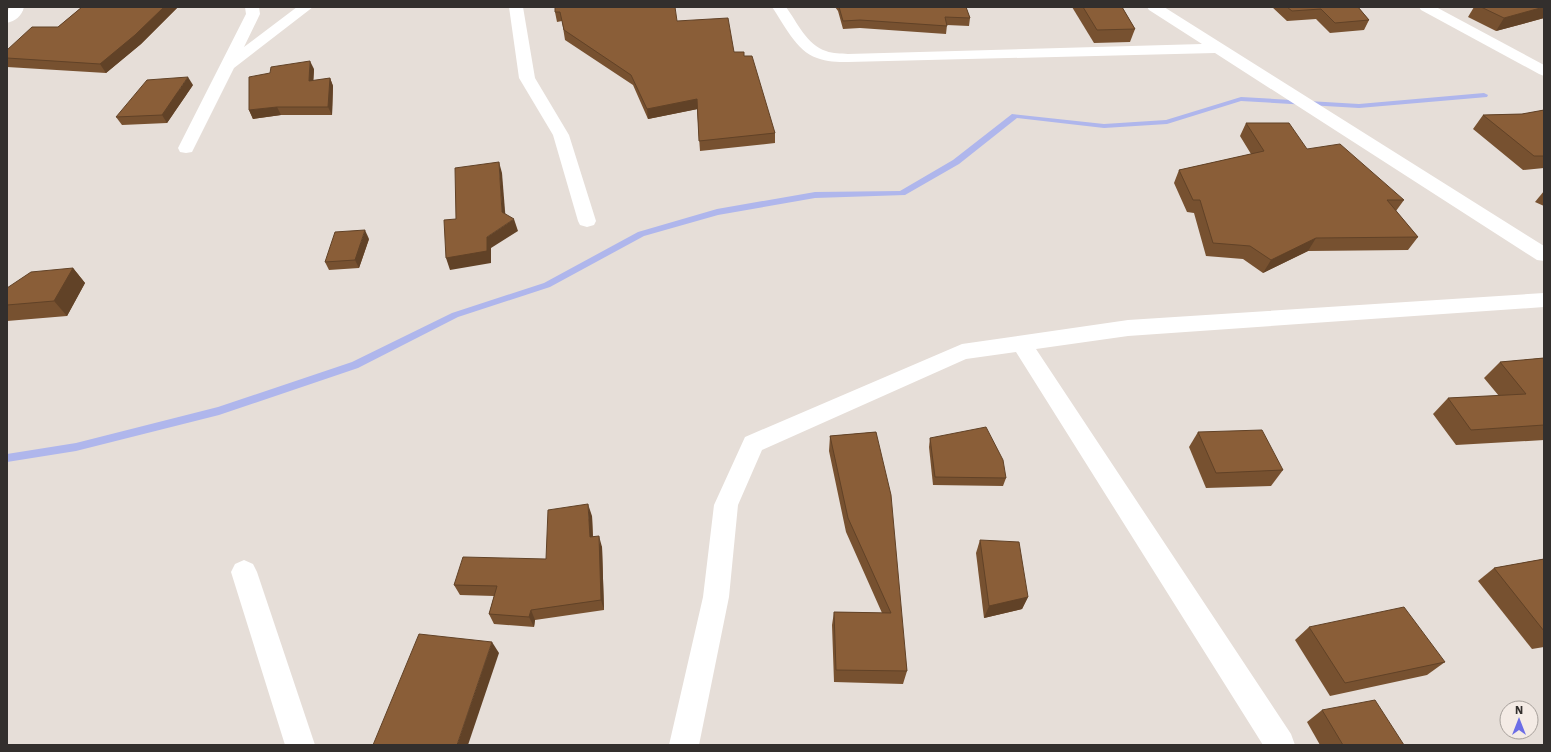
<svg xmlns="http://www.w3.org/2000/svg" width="1551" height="752" viewBox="0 0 1551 752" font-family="'Work Sans',sans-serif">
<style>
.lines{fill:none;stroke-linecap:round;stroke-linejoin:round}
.stream{fill:#afb6ec;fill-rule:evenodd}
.minor{fill:#fff;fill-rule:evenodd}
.wall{fill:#775130}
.shaded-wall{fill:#614227}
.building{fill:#8a5e38;stroke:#614227}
</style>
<rect width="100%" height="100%" fill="#e6ded8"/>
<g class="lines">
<!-- stream -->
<path class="stream" d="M1484,93L1488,95L1487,97L1359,108L1241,101L1167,124L1104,128L1017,118L959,164L905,195L815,198L718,215L644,236L550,287L458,317L358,368L219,415L76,451L7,462V454L76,443L218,407L352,362L452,313L544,283L638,232L717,209L815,192L900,191L953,160L1012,114L1104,124L1166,120L1241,97L1359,104Z"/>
<!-- minor -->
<g class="minor">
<path d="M10,7H24C22,16 15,21 7,23V12Z"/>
<path d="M245,7H259L260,14L244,47L297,7H313L234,68L192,152L186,153L180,152L178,148L246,14Z"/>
<path d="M509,7H523L535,78L569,135L596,221L594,225L587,227L580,225L578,221L553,135L519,78Z"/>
<path d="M772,7H786C797,22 807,45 826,51C833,54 841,53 848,54L1202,44L1149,10L1147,7H1164L1544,246V261L1537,260L1215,53L848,62C837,62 827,62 817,58C796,51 784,24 772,7Z"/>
<path d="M1419,7H1436L1544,65V76L1539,74L1421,10Z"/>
<path d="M1544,293V307L1128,336L1036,349L1291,734L1295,745H1263L1016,352L966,359L762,450L738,505L729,597L699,745H669L703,597L714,505L745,437L962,344L1128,320Z"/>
<path d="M244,560L253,564L257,572L315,745H285L231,572L235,564Z"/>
</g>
</g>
<!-- wall -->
<g class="wall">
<path d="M82,7H178L141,44L106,73L7,67V50L58,27Z"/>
<path d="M555,7L677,21L734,52L744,56L775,133V143L700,151L697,109L648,119L633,85L565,40L562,21L557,22L555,12Z"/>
<path d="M835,7H966L970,18L969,26L947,25L946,34L860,28L843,29L838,11Z"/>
<path d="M1072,7H1122L1135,29L1130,42L1094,43Z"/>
<path d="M1272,7H1358L1369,20L1364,30L1330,33L1316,19L1287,21Z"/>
<path d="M1474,7H1544V18L1496,31L1468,17Z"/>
<path d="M314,69L313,81L330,78L333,86L332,115H281L253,119L249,110Z"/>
<path d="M193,85L167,123L122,125L116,117Z"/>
<path d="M1544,110V168L1523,170L1473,129L1483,115L1522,114Z"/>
<path d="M1246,123L1307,149L1404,200L1396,211L1418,237L1408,250L1308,251L1263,273L1243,259L1206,256L1194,213L1187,212L1174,183L1179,170L1251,154L1240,136Z"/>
<path d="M1544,191V206L1535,202Z"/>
<path d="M369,239L359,268L329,270L325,262Z"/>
<path d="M73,268L85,283L67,316L7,321V288Z"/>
<path d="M1544,358V440L1456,445L1433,414L1448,398L1499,396L1484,378L1500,362Z"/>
<path d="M876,432L907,671L903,684L834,682L832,625L834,612L882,613L846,532L829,451L830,436Z"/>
<path d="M1198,432L1283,470L1271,486L1206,488L1189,447Z"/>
<path d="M930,438L1006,478L1003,486L933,485L929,447Z"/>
<path d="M592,516L593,536L602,547L604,610L535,620L534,627L494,624L489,614L494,596L460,595L454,585L546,559Z"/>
<path d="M980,540L1028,597L1022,609L984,618L976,553Z"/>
<path d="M1544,559V647L1532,649L1478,581L1494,568Z"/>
<path d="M1309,627L1445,662L1427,675L1330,696L1295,640Z"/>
<path d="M1322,710L1404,745H1320L1307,722Z"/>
</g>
<!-- shaded-wall -->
<g class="shaded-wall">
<path d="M164,7H178L141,44L106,73L100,64Z"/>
<path d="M1544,7V18L1496,31L1504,18Z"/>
<path d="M310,61L314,69L313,89L309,81Z"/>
<path d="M188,77L193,85L167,123L162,115Z"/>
<path d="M330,78L333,86L332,115L328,107Z"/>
<path d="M697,99L698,109L648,119L647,109Z"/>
<path d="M277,107L281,115L253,119L249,110Z"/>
<path d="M499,162L502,173L506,223L502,212Z"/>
<path d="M514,219L518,231L491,248V263L450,270L446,258L487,237Z"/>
<path d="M365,230L369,239L359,268L355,260Z"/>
<path d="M1316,238L1308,251L1263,273L1271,260Z"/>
<path d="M73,268L85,283L67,316L54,301Z"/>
<path d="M588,504L592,516L593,548L590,537Z"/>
<path d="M599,536L602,547L604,610L601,600Z"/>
<path d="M1028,597L1022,609L984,618L989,606Z"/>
<path d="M531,610L535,620L534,627L529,617Z"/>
<path d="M492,642L499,653L468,745H457Z"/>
</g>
<!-- building -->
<g class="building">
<path d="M82,7H164L135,35L100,64L7,58V50L32,27H58Z"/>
<path d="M555,7H675L677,21L728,18L734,52H744V56H752L775,133L699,141L697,99L647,109L631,75L564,30L560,12H555Z"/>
<path d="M839,7H966L970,18L945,17L947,26L860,20L843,21Z"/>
<path d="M1083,7H1122L1135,29L1097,30Z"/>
<path d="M1287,7H1358L1369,20L1335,23L1321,9L1292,11Z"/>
<path d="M1481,7H1544L1504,18Z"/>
<path d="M310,61L309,81L330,78L328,107H277L249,110V77L270,73L271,67Z"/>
<path d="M188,77L162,115L116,117L147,80Z"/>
<path d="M1544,110V156H1534L1483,115L1522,114Z"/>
<path d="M1246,123H1289L1307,149L1340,144L1404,200H1387L1418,237L1316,238L1271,260L1250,246L1213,243L1200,200H1193L1179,170L1264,151Z"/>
<path d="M499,162L502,212L514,219L487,237V251L446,258L444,220L456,219L455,168Z"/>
<path d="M365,230L355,260L325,262L335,232Z"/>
<path d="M73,268L54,301L7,305V288L31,272Z"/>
<path d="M1544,358V425L1471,430L1448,398L1526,394L1500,362Z"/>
<path d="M986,427L1003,460L1006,478L935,477L930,438Z"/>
<path d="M1262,430L1283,470L1216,473L1198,432Z"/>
<path d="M876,432L891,495L907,671L836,670L834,612L891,613L848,518L830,436Z"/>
<path d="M588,504L590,537L599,536L601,600L531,610L529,617L489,614L497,586L454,585L463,557L546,559L548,510Z"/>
<path d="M980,540L1019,542L1028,597L989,606Z"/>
<path d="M1544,559V631L1494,568Z"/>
<path d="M1404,607L1445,662L1345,683L1309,627Z"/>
<path d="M419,634L492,642L457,745H373Z"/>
<path d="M1375,700L1404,745H1343L1322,710Z"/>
</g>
<!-- border -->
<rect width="1551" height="752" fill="none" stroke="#332f2d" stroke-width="16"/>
<!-- north arrow -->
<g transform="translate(1519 720)"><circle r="19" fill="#f4ebe5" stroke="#a7a09b"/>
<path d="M0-3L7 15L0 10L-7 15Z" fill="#6c6de6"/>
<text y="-6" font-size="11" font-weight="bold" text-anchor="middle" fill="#332f2d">N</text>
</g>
</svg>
